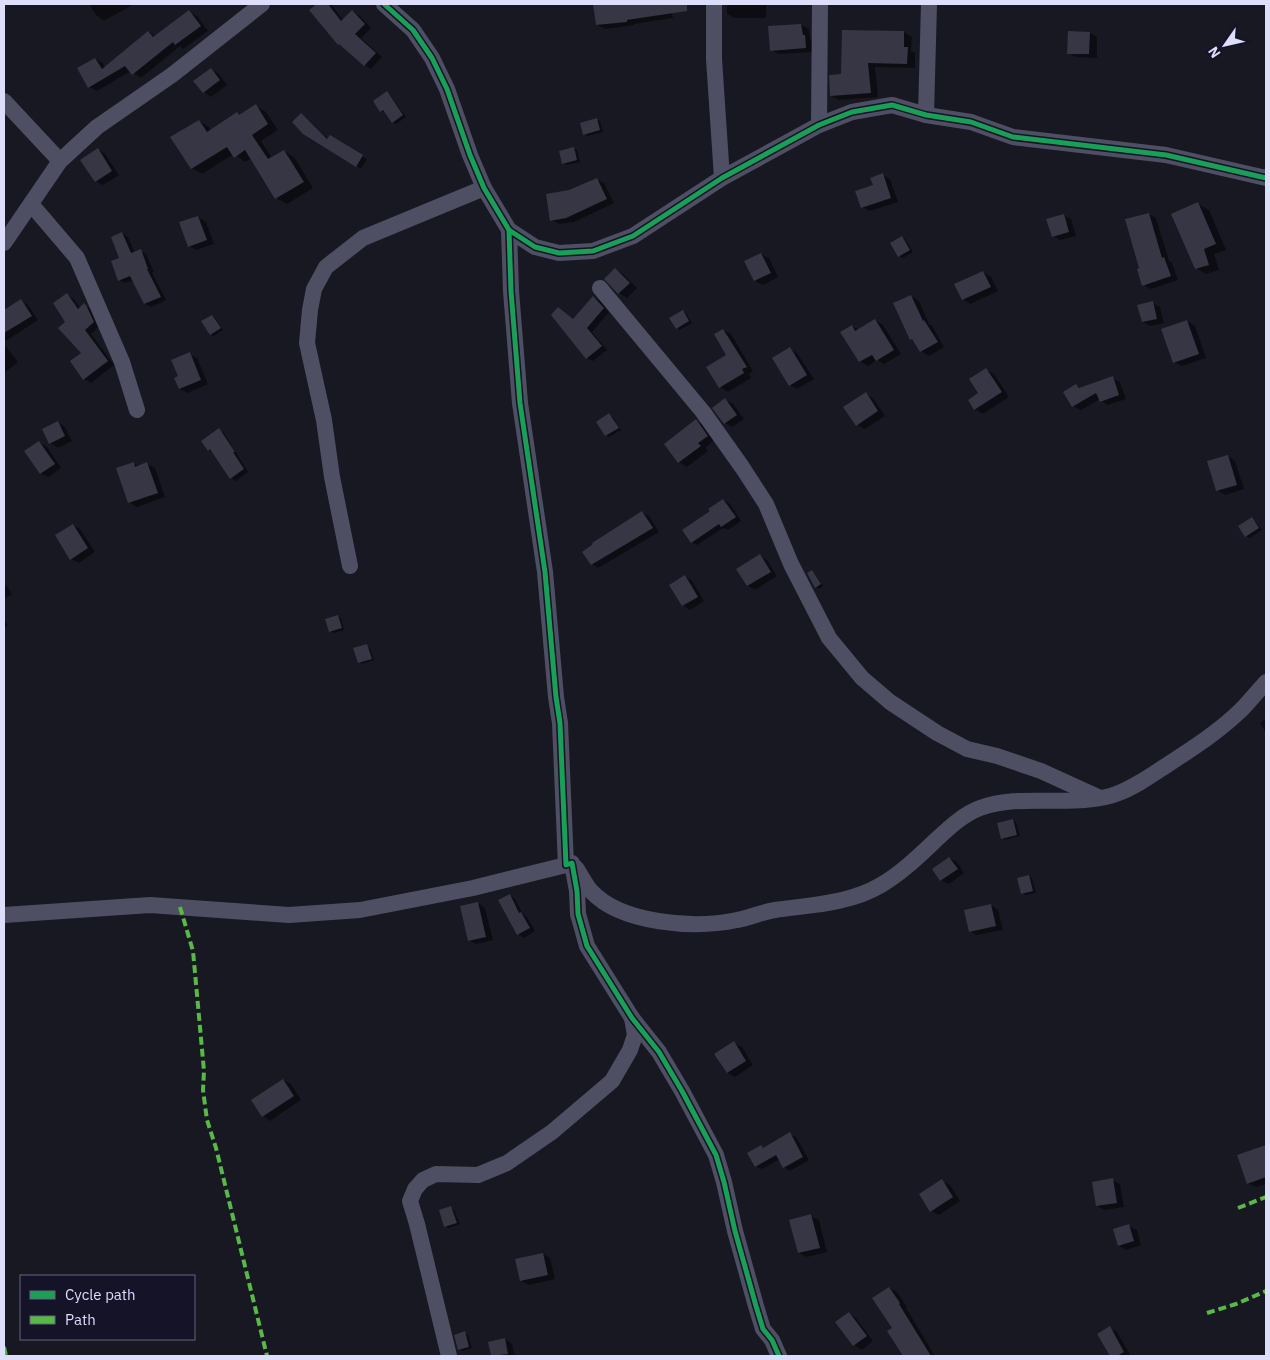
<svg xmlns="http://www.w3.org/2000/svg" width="1270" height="1360" viewBox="0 0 1270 1360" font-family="'IBM Plex Sans',sans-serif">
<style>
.shadow{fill:#0007}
.building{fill:#363644}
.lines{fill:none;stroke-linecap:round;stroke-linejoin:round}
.minor{stroke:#4e4f63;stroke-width:16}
.quiet{stroke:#58b947;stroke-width:4;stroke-dasharray:8 4;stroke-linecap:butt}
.cycleway-casing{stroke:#141328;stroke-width:8}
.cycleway{stroke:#1a9f57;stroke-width:5}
</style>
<rect width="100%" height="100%" fill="#181823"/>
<!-- shadow -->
<g class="shadow">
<path d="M89,4H134L104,21L97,16Z"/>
<path d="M319,4H331L343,20L352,11L359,15L371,28L361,38L382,57L371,69L365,65L310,10Z"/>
<path d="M595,4H670L673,18L634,24V25L605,29L597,25Z"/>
<path d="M727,4H766V18H735L727,14Z"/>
<path d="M189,12L197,16L208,31L183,49L180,46L141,78L131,71L97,91L89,87L95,59L103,63L105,68L149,32L156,37Z"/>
<path d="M801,25L809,29L810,39L812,40L813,52L779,54L771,50Z"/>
<path d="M904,32L912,37L911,51L915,53V68L875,67L878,97L839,100L831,96L843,75Z"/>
<path d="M1090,33L1097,37V58L1076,57L1068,53Z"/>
<path d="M211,69L219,74L227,85L211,97L204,92L195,81Z"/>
<path d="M387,93L390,95L406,117L396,124L392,122L385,111L384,112L381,111Z"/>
<path d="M256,106L266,112L278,130L261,141L272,158L284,151L294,157L313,188L287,204L276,198L252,158L245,162L234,154L202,174L192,168L199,121L209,127L211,131L237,114L240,116Z"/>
<path d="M301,115L306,118L328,139L330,136L367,159L361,169L304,133Z"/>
<path d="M596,119L600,121L603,132L588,136L584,134Z"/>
<path d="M573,148L577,150L580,162L567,165L563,163Z"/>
<path d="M98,149L105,154L119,175L103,185L95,181Z"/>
<path d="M882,175L890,179L898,202L870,211L862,207L874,186Z"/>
<path d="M596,179L604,183L614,203L574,222L559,224L552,220L569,191Z"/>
<path d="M1198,204L1209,210L1226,250L1214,254L1219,270L1206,274L1196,268Z"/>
<path d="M1149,214L1156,218L1169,261L1172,263L1178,280L1151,289L1143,285L1141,269Z"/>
<path d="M1063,215L1071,219L1076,236L1060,240L1053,236Z"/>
<path d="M198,217L206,222L214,244L196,250L189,246Z"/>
<path d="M122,233L128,237L135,253L141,251L146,254L154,272L152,273L166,300L151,307L145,304L134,280L125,283L119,280Z"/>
<path d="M902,237L905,239L913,252L903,258L899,256Z"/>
<path d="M761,254L769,258L778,277L763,285L755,281L746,262Z"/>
<path d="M616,270L623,274L637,288L627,298L619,293L606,279Z"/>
<path d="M983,272L991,277L998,291L970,304L963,299Z"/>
<path d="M67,295L74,299L80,308L84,305L91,309L100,326L91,334L114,365L91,383L84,379L83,353L66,322Z"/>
<path d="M911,296L919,301L929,324L932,326L944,347L929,356L921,351L916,342L911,339Z"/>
<path d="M594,297L600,301L609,312L592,332L607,350L593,361L587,358L559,309L574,320Z"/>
<path d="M21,301L28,305L38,320L4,342V312Z"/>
<path d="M1153,303L1160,307L1164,323L1150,326L1143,322Z"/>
<path d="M683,311L686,313L692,323L680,330L677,328Z"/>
<path d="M212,316L215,318L223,330L214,336L211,334Z"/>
<path d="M875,320L883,325L901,354L884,364L877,360L868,366L860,361L842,332L852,326L859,330Z"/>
<path d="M1187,321L1195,326L1206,358L1182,366L1174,362Z"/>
<path d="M723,330L731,334L753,371L749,374L751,378L728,392L720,387L728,356Z"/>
<path d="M4,344L18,362L4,373Z"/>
<path d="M790,349L797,353L814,379L797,389L790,385Z"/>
<path d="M189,354L197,358L208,384L188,393L180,389L179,377Z"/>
<path d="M986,370L994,374L1009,397L983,414L975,409L969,401L980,394Z"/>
<path d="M1112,378L1120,382L1126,399L1108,405L1101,401L1100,399L1081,410L1073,406L1076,385L1081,388Z"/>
<path d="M866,394L873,398L885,416L865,429L857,425Z"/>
<path d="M726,400L733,404L744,419L732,427L725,423Z"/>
<path d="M609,415L613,417L621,430L609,437L606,435Z"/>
<path d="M696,421L703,425L714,440L705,448L708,451L687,467L679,462L665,444Z"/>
<path d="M58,422L65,427L72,441L58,448L50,443Z"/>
<path d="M219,430L224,433L248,472L236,481L231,478L214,452L209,450Z"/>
<path d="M39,442L47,447L61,468L48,477L40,473Z"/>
<path d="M1228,456L1235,461L1244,489L1225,495L1217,490Z"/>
<path d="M134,463L139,467L147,464L155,468L165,497L137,507L129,502Z"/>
<path d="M724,500L730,504L741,521L728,530L723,528L697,545L691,542L712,512Z"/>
<path d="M642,512L649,516L659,532L598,568L592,564Z"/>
<path d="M1252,519L1255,521L1262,530L1250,538L1246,536L1240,527Z"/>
<path d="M73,525L80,529L95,552L79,563L71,559Z"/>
<path d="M760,556L767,560L777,576L755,590L748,586Z"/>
<path d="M812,572L815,574L823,586L819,589L816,587Z"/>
<path d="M685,576L692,581L704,601L690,610L683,605Z"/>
<path d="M4,582L12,594L4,599Z"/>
<path d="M338,616L341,618L344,630L334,633L330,631Z"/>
<path d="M4,620L8,625L4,628Z"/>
<path d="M367,646L370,648L374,660L362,664L359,662Z"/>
<path d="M1266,718V733L1260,723Z"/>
<path d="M1013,820L1016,822L1020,836L1005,840L1002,838Z"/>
<path d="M949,858L957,862L964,873L949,884L941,880Z"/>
<path d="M1029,876L1032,878L1036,893L1026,895L1022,893Z"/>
<path d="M510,895L515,899L523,914L527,917L535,931L524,938L518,934Z"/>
<path d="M478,903L485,908L493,940L476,944L469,940Z"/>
<path d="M991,905L998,910L1003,930L977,935L970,931Z"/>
<path d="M734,1043L742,1047L753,1065L735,1077L727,1073Z"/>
<path d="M283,1080L291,1084L301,1100L270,1121L263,1116Z"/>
<path d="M790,1134L796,1137L809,1160L790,1171L784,1167L780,1159L762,1169L755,1166L761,1147L764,1148Z"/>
<path d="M1265,1147L1266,1148V1184L1256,1187L1248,1183Z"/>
<path d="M1113,1180L1120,1184L1124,1207L1105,1210L1097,1206Z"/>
<path d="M942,1181L950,1185L960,1201L939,1215L931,1211Z"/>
<path d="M451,1208L454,1210L460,1224L449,1228L445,1226Z"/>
<path d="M811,1216L819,1220L827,1252L807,1257L799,1253Z"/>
<path d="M1129,1226L1137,1230L1141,1245L1126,1250L1119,1246Z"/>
<path d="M543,1254L550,1258L555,1279L529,1285L521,1281Z"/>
<path d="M889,1288L897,1292L907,1307L906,1308L935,1356H905L889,1331L894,1328Z"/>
<path d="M849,1313L856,1318L873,1341L862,1350L854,1345Z"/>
<path d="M1110,1328L1117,1332L1131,1356H1112L1099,1334Z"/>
<path d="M465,1333L468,1335L472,1348L462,1351L459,1349Z"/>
<path d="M505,1339L512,1344L515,1356H492L489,1343Z"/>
</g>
<!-- building -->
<g class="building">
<path d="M317,4H328L341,21L352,10L365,24L355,34L376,53L364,66L339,44L338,45L309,10Z"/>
<path d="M593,4H687V11L627,20V22L596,25Z"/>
<path d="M189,10L201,26L175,45L173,42L132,75L125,66L88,88L77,68L95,58L102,69L148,31L153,37Z"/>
<path d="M801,24L803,35H805L806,48L770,51L768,26Z"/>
<path d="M842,30L904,31V47H908L907,64L868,63L871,93L830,96L829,75L841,74Z"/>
<path d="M1068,31L1090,32L1089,54H1067Z"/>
<path d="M211,68L220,80L203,93L193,81Z"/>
<path d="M387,91L403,115L392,123L383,110L380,112L373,101Z"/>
<path d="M256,104L268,124L252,135L268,159L284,150L304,182L275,199L245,150L234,158L227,147L191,169L170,137L199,120L207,132L237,112L239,115Z"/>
<path d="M301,113L327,139L330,135L363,155L356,167L303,134L292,122Z"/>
<path d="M597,118L600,130L583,135L580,123Z"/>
<path d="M574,147L577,160L562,164L559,151Z"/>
<path d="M98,148L112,171L95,182L80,160Z"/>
<path d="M883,173L891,198L861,208L855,191L873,185L870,178Z"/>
<path d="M597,178L607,199L566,218L550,221L546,194L569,190Z"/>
<path d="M1198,202L1216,244L1204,249L1209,265L1195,269L1171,214Z"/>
<path d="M1149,213L1162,258L1164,257L1171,276L1142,286L1137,269L1139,268L1125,219Z"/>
<path d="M1064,214L1069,232L1052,237L1046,219Z"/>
<path d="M198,216L207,240L188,247L179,222Z"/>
<path d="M122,232L131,253L141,249L148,269H147L161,297L144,304L130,276L118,281L111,261L119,258L111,237Z"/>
<path d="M902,236L910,250L898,257L890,243Z"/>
<path d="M761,253L771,273L754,281L744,261Z"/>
<path d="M615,268L630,283L618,294L604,279Z"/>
<path d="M983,271L991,287L962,300L954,284Z"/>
<path d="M67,293L78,309L84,303L87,307L94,322L85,330L108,361L83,380L70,361L81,353L58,328L65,322L53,303Z"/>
<path d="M911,295L923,321L924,320L938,342L920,352L912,339L910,340L893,303Z"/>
<path d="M593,296L604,308L587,328L602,346L586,359L551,315L558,307L573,319Z"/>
<path d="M21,299L32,316L4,333V310Z"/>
<path d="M1153,301L1157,319L1142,322L1137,305Z"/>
<path d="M683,310L689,321L676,329L669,318Z"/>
<path d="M212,315L221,328L210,335L201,321Z"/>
<path d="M875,319L894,350L876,361L872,355L859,362L840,332L852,325L855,331Z"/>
<path d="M1187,320L1199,354L1173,363L1161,329Z"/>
<path d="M723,329L747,367L742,369L744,373L719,388L706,367L726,355L714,334Z"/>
<path d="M790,347L807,375L789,386L772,358Z"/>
<path d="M190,352L201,380L179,389L174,378L178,376L171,360Z"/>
<path d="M986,368L1002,392L974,410L968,400L978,393L969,379Z"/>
<path d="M1113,376L1119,395L1100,402L1096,393L1072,407L1063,392L1076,384L1079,388Z"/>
<path d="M866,392L878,411L856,426L843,407Z"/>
<path d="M725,398L737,415L724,424L712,408Z"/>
<path d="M609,413L619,428L605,436L596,422Z"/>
<path d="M696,419L708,436L698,443L701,446L678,463L664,444Z"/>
<path d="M58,421L65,436L49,444L42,429Z"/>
<path d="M219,428L235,452H233L244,469L230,479L210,449L208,451L201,441Z"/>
<path d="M39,441L55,464L40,474L24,451Z"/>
<path d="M1228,455L1237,485L1216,491L1207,461Z"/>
<path d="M134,462L135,467L147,462L158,493L128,503L116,468Z"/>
<path d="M723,499L736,517L721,527L719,524L691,543L682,530L710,511L708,509Z"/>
<path d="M642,511L653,528L591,565L582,552L593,544L592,543Z"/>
<path d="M1252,517L1259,528L1245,537L1238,526Z"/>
<path d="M73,524L88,548L70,560L55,535Z"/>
<path d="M760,554L771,572L747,586L736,569Z"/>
<path d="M812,570L821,584L815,588L807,573Z"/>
<path d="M685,575L698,597L682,606L669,585Z"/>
<path d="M338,615L342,628L329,632L325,619Z"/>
<path d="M367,644L372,659L358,663L353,648Z"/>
<path d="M1013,819L1017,835L1001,839L997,823Z"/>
<path d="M949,857L958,869L940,881L932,869Z"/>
<path d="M1029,875L1033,891L1021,894L1017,878Z"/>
<path d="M510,894L519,913L521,912L530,928L517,935L498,900Z"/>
<path d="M478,902L486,937L468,941L460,906Z"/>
<path d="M991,904L996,926L969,932L964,910Z"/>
<path d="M734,1041L746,1061L727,1073L714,1054Z"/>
<path d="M283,1079L294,1096L262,1117L251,1100Z"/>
<path d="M790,1132L803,1157L783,1168L776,1155L755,1167L747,1153L761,1145L763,1148Z"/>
<path d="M1266,1145V1177L1247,1184L1237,1155Z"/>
<path d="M1113,1178L1117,1203L1096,1206L1092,1182Z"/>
<path d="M942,1179L953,1197L930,1212L919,1194Z"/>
<path d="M451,1206L457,1223L444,1227L439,1210Z"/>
<path d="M811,1214L820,1248L798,1253L789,1220Z"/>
<path d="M1129,1224L1134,1241L1118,1246L1113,1229Z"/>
<path d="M543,1253L548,1275L520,1281L515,1259Z"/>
<path d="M889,1287L900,1303L899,1304L931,1356H903L887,1331L892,1328L872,1298Z"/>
<path d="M849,1312L867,1336L853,1346L835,1322Z"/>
<path d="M1110,1326L1124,1352L1117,1356H1110L1097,1334Z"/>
<path d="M465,1331L469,1347L458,1350L454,1335Z"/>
<path d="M505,1338L508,1354L491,1356L488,1342Z"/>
</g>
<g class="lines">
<!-- minor -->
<g class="minor">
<path d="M384,4L413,30L432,58L447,89L470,155L484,188L509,230L535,247L559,253L593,251L633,236L722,178L819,125L852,112L892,105L926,115L971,122L1013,137L1166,155L1266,178"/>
<path d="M714,4V59L722,178"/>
<path d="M4,101L60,161"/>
<path d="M926,115L929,4"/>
<path d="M819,125L820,4"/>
<path d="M31,204L77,258L122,362L137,410"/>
<path d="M509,230L511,291L520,403L545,572L556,697L560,723L566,865L572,863L577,891L578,914L587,946L632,1018L659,1052L682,1091L716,1155L724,1182L735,1231L756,1306L763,1329L772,1340L779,1356"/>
<path d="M4,243L60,161L97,127L172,75L262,4"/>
<path d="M600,288L703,412L742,467L766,504L791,564L829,638L862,678L890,702L937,733L967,749L997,756L1041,771L1098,797"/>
<path d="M350,566L332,477L324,420L307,343L310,310L314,289L326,267L363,238L484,188"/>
<path d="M576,868C581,875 585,884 591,891C621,924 695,929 737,920C749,918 762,912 775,910C810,905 849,904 881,885C902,873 921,854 938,838C951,826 964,814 980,808C1013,796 1050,803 1085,800C1095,799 1107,798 1116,794C1133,788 1149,777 1164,767C1190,750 1217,733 1240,711C1249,702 1257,692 1266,682"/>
<path d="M4,915L150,905L289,915L360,910L473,888L566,865"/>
<path d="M449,1356L417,1224L410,1201L415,1189L423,1180L436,1174L478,1175L507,1163L552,1132L612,1081L630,1050L635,1035L632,1018"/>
</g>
<!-- quiet -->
<g class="quiet">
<path d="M180,907L193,951L204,1071L203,1090L207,1120L216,1148L267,1356"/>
<path d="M1238,1208L1266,1197"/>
<path d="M1207,1313L1236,1304L1266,1291"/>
<path d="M4,1347L6,1356"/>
</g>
<!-- cycleway casing -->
<g class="cycleway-casing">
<g id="cycleway">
<path d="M384,4L413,30L432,58L447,89L470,155L484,188L509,230L535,247L559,253L593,251L633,236L722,178L819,125L852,112L892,105L926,115L971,122L1013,137L1166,155L1266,178"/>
<path d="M509,230L511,291L520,403L545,572L556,697L560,723L566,865L572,863L577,891L578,914L587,946L632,1018L659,1052L682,1091L716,1155L724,1182L735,1231L756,1306L763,1329L772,1340L779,1356"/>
</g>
</g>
<!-- cycleway -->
<use href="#cycleway" class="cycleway"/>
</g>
<!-- border -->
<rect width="1270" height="1360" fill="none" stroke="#ddddfc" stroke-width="10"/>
<!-- legend -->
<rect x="20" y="1275" width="175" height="65" fill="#141328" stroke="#64647d"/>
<rect x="30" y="1291" width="25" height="8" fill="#1a9f57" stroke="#64647d"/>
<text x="65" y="1300" font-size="15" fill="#ddddfc">Cycle path</text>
<rect x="30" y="1316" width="25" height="8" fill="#58b947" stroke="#64647d"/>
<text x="65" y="1325" font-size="15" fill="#ddddfc">Path</text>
<!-- north arrow -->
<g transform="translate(1225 45) rotate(236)" stroke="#141328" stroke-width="4" paint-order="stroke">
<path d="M0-4L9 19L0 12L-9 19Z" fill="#ddddfc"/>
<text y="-8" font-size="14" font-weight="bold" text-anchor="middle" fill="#ddddfc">N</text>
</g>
</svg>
